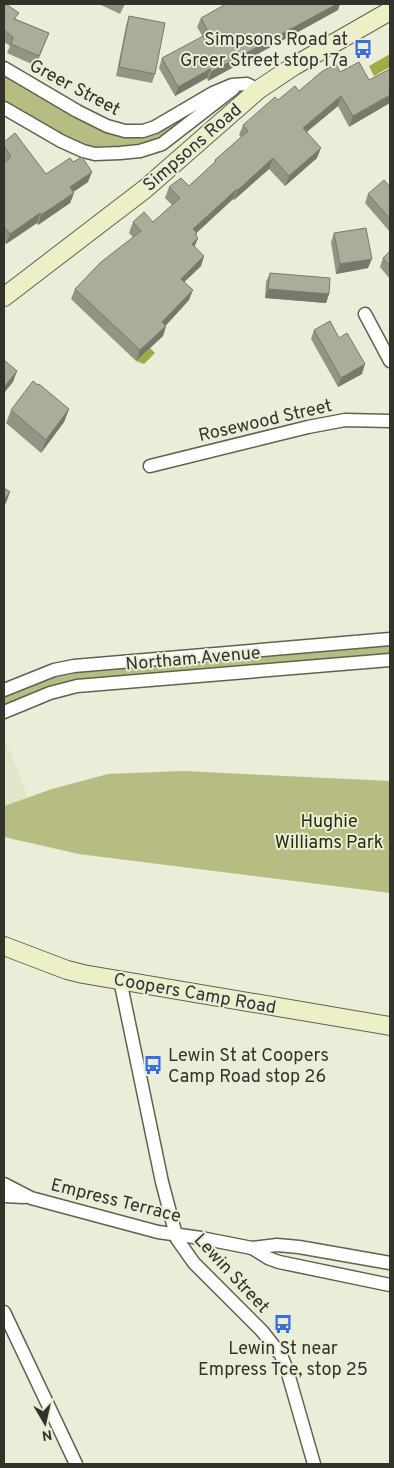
<svg xmlns="http://www.w3.org/2000/svg" width="394" height="1468" viewBox="0 0 394 1468" font-family="Overpass,sans-serif">
<style>
.built{fill:#e2e6c8}
.green{fill:#b7bd82}
.water{fill:#a2aa45}
.lines{fill:none;stroke-linecap:round;stroke-linejoin:round}
.street-casing{stroke:#60624f;stroke-width:15}
.secondary-casing{stroke:#60624f;stroke-width:20}
.street{stroke:#fff;stroke-width:12}
.secondary{stroke:#edf0c7;stroke-width:18}
.wall{fill:#939584}
.shaded-wall{fill:#78796b}
.building{fill:#abad99;stroke:#78796b}
.labels{text-anchor:middle;stroke-width:4;stroke-linejoin:round;paint-order:stroke}
.poi-label{font-size:18px;fill:#32332a;stroke:#eaedd7;text-anchor:end}
.street-label{font-size:18px;fill:#32332a;stroke:#eaedd7}
.park-label{font-size:18px;fill:#2a2d01;stroke:#eaedd7}
</style>
<rect width="100%" height="100%" fill="#eaedd7"/>
<!-- built -->
<path class="built" d="M4,737L28,797L5,806L4,802Z"/>
<!-- green -->
<g class="green">
<path d="M4,75L74,116L147,135C171,129 189,114 209,100L165,138L132,145L101,148L80,144L64,136L4,100Z"/>
<path d="M390,645V654L91,678C58,683 34,694 4,706V697L45,680L66,673Z"/>
<path d="M183,771L390,781V893L79,854L4,837V806L52,789L108,774Z"/>
</g>
<!-- water -->
<g class="water">
<path d="M390,54V67L374,76L369,66Z"/>
<path d="M150,348L155,353L144,364L136,361Z"/>
</g>
<g class="lines">
<!-- street casing -->
<g class="street-casing">
<g id="street">
<path d="M4,68L77,111L107,126L125,131H143L155,127L213,93L232,85L247,84L258,90"/>
<path d="M4,108L61,141L83,151L95,154L120,153L140,151L162,144L233,89"/>
<path d="M365,314L390,361"/>
<path d="M150,466L308,427L345,420L390,421"/>
<path d="M4,690L54,670L74,666L390,639"/>
<path d="M4,712L50,693L77,686L390,660"/>
<path d="M120,980L162,1182L177,1239L194,1263L262,1331L281,1355L287,1370L314,1464"/>
<path d="M4,1184L31,1198L158,1232L201,1238L252,1248L277,1245L299,1247L390,1263"/>
<path d="M4,1196L24,1197"/>
<path d="M252,1248L268,1258L279,1262L390,1285"/>
<path d="M4,1312L76,1464"/>
</g>
</g>
<!-- secondary casing -->
<g class="secondary-casing">
<g id="secondary">
<path d="M4,297L145,189L258,90L294,66L390,11"/>
<path d="M4,946L67,970L83,974L390,1026"/>
</g>
</g>
<!-- street -->
<use href="#street" class="street"/>
<!-- secondary -->
<use href="#secondary" class="secondary"/>
</g>
<!-- wall -->
<g class="wall">
<path d="M4,4L16,19L49,33L36,66L7,53L10,46L4,42Z"/>
<path d="M99,4H125L120,14Z"/>
<path d="M260,4H340L338,10L208,81L207,78L175,96L159,68L162,58L203,37L197,27L201,18L256,5Z"/>
<path d="M129,16L155,74L152,83L116,76L126,26Z"/>
<path d="M340,72L369,80L349,127L338,106L307,132L317,158L285,186L269,169L234,200L233,199L196,233H197L196,236L198,238L194,246L204,256L201,266L184,282L189,300L166,325V326L163,336L136,361L71,299L75,289L133,237L129,233L133,222H153L172,205L165,198L169,187L189,186L214,163L215,160L241,137L239,135L243,125L278,100L299,91Z"/>
<path d="M4,142L46,174L73,162L88,182L73,192L74,193L70,203L38,225L37,223L6,244L4,241V163L5,162L4,161Z"/>
<path d="M390,187V232L365,203L368,194Z"/>
<path d="M334,233L368,268L336,274L331,242Z"/>
<path d="M390,251V279L380,267L383,258Z"/>
<path d="M270,273L329,294L326,303L265,298L266,282Z"/>
<path d="M314,330L339,338L362,374L338,387L311,339Z"/>
<path d="M69,409L64,422L41,453L6,423L11,410Z"/>
</g>
<!-- shaded-wall -->
<g class="shaded-wall">
<path d="M337,4H340L338,10L208,81L211,72Z"/>
<path d="M210,69L207,78L175,96L178,87Z"/>
<path d="M390,95V103L349,127L353,116Z"/>
<path d="M341,96L338,106L299,138L303,128Z"/>
<path d="M321,148L317,158L285,186L289,176Z"/>
<path d="M273,158L269,169L234,200L238,190Z"/>
<path d="M92,172L88,182L66,197L70,187Z"/>
<path d="M237,189L233,199L189,240L193,229Z"/>
<path d="M74,193L70,203L38,225L41,215Z"/>
<path d="M40,213L37,223L6,244L10,234Z"/>
<path d="M197,233L194,241L198,238L194,248L188,254L195,235Z"/>
<path d="M204,256L201,266L177,289L181,279Z"/>
<path d="M372,259L368,268L336,274L340,264Z"/>
<path d="M268,289L329,294L326,303L265,298Z"/>
<path d="M193,290L189,300L159,333L162,322Z"/>
<path d="M166,326L163,336L136,361L140,350Z"/>
<path d="M365,364L362,374L338,387L341,378Z"/>
<path d="M17,371L13,382L4,393V387Z"/>
<path d="M69,409L64,422L41,453L46,440Z"/>
<path d="M10,492L6,503L4,505V500Z"/>
</g>
<!-- building -->
<g class="building">
<path d="M4,4H6L19,13L14,19L49,33L39,56L11,44L13,37L4,30Z"/>
<path d="M226,4H256V5L260,4H337L211,72L210,69L178,87L162,58L209,33L201,18Z"/>
<path d="M129,16L165,23L155,74L119,67Z"/>
<path d="M359,62L369,80L390,69V95L353,116L341,96L303,128L321,148L289,176L273,158L238,190L237,189L193,229L197,233L195,235L198,238L192,244L204,256L181,279L193,290L162,322L166,326L140,350L75,289L101,262L141,231L133,222L144,212L153,222L180,198L169,187L181,178L189,186L216,161L215,160L248,131L243,125L275,97L278,100L295,86L299,91L321,72L336,64L340,72Z"/>
<path d="M15,133L46,174L70,158L73,162L82,157L92,172L70,187L74,193L41,215L40,213L10,234L4,227V163L11,157L4,146V142Z"/>
<path d="M384,180L390,187V219L368,194Z"/>
<path d="M366,228L372,259L340,264L334,233Z"/>
<path d="M390,251V266L383,258Z"/>
<path d="M270,273L330,278L329,294L268,289Z"/>
<path d="M330,321L339,338L347,333L365,364L341,378L314,330Z"/>
<path d="M4,360L17,371L4,387Z"/>
<path d="M33,381L38,385L39,384L69,409L46,440L11,410Z"/>
<path d="M4,488L10,492L4,500Z"/>
</g>
<!-- icons -->
<defs>
<g id="bus-bare" transform="scale(1.5)"><path d="M-5-6H5V4H4V6H2V4H-2V6H-4V4H-5ZM-3.5-4V0h7V-4ZM-3.5 1.2v1.5H-2V1.2ZM2 1.2v1.5H3.5V1.2Z" fill="#3a6ddd" stroke="#eaedd7" stroke-width="2.5" paint-order="stroke"/></g>
</defs>
<g fill-rule="evenodd">
<use href="#bus-bare" x="363" y="49"/>
<use href="#bus-bare" x="153" y="1065"/>
<use href="#bus-bare" x="283" y="1324"/>
</g>
<g class="labels">
<!-- poi labels -->
<g class="poi-label">
<text x="348" y="45">Simpsons Road at<tspan x="348" dy="21">Greer Street stop 17a</tspan></text>
<text x="168" y="1061" text-anchor="start">Lewin St at Coopers<tspan x="168" dy="21">Camp Road stop 26</tspan></text>
<text x="283" y="1354" text-anchor="middle">Lewin St near<tspan x="283" dy="21">Empress Tce, stop 25</tspan></text>
</g>
<!-- street labels -->
<g class="street-label">
<text transform="translate(75 87) rotate(28)" y="6">Greer Street</text>
<text transform="translate(192 147) rotate(-41)" y="6">Simpsons Road</text>
<text transform="translate(265 420) rotate(-13)" y="6">Rosewood Street</text>
<text transform="translate(193 658) rotate(-5)" y="6">Northam Avenue</text>
<text transform="translate(195 993) rotate(10)" y="6">Coopers Camp Road</text>
<text transform="translate(116 1200) rotate(14)" y="6">Empress Terrace</text>
<text transform="translate(232 1273) rotate(47)" y="6">Lewin Street</text>
</g>
<!-- park labels -->
<g class="park-label">
<text x="329" y="827">Hughie<tspan x="329" dy="21">Williams Park</tspan></text>
</g>
</g>
<!-- border -->
<rect width="394" height="1468" fill="none" stroke="#32332a" stroke-width="10"/>
<!-- north arrow -->
<g transform="translate(45 1423) rotate(171)" stroke="#eaedd7" stroke-width="4" paint-order="stroke">
<path d="M0-4L9 19L0 12L-9 19Z" fill="#32332a"/>
<text y="-8" font-size="14" font-weight="bold" text-anchor="middle" fill="#32332a">N</text>
</g>
</svg>
